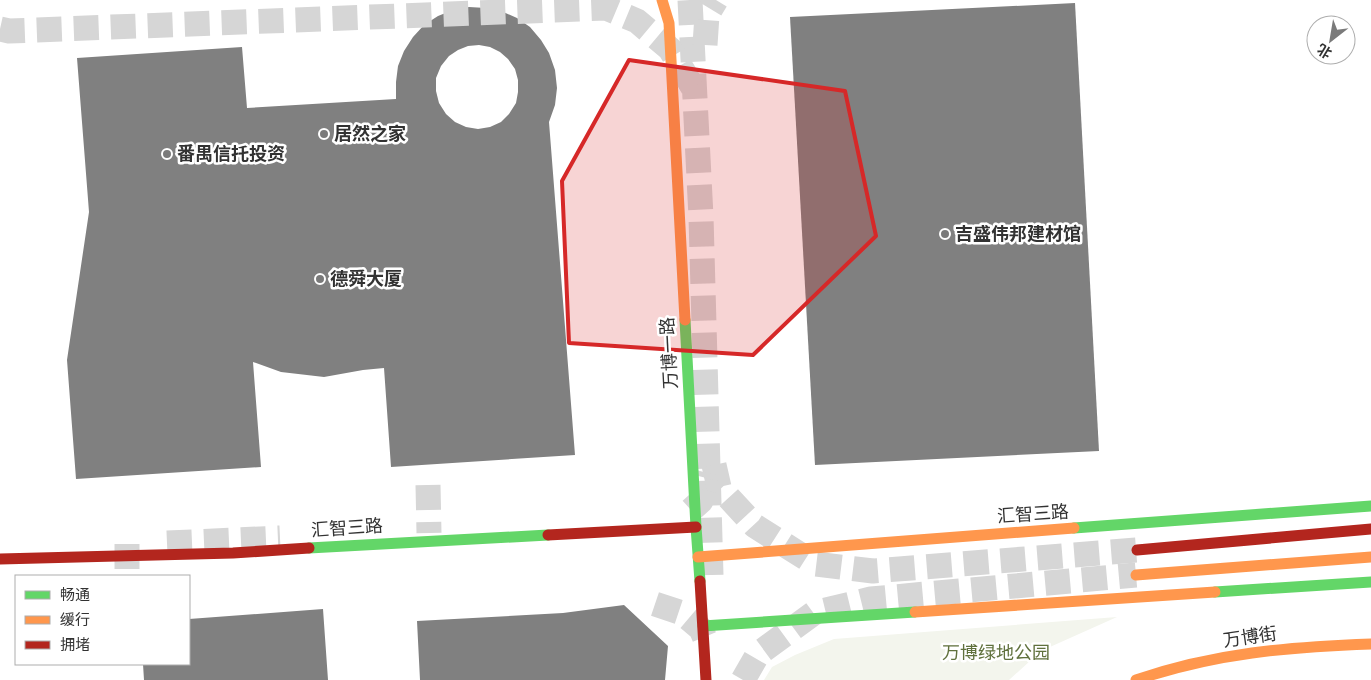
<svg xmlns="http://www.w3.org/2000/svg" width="1371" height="680" viewBox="0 0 1371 680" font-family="Lato,'Noto Sans SC',sans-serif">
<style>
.green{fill:#f3f5ed}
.building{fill:#808080;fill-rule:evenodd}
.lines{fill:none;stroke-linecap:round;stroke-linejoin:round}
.secondary-tunnel{stroke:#d6d6d6;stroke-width:25;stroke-dasharray:25 12;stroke-linecap:butt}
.fast{stroke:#63d668;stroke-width:11}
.slow{stroke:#ff974d;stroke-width:11}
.jam{stroke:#b3261e;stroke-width:11}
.marked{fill:#d62828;fill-opacity:0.2;stroke:#d62828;stroke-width:4;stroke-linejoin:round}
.poi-dot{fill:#7a7a7a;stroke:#fff;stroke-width:2}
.labels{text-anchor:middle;stroke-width:5;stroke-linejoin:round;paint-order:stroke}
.poi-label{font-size:18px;font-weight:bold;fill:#323232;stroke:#fff;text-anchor:start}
.street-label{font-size:18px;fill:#323232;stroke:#fff}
.park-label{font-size:18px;fill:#60713d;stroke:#fff}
</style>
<rect width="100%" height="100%" fill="#fff"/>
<!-- green -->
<path class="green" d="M1117,617L1041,651L1009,680H764L772,667L795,655L834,639Z"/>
<!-- building -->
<g class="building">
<path d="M1075,3L1099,451L815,465L790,17Z"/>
<path d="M469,7L486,8L501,11L517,18L530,27L541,40L549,53L555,70L557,88L555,105L549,122L575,455L391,467L384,368L363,370L324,377L281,372L253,362L261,467L76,479L67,360L89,212L77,58L242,47L247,108L396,99V82L398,66L404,51L413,37L424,25L438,16L453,10ZM479,45L490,47L500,52L508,59L515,69L518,80V92L516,103L509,114L501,122L490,127L478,129L466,127L455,122L446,114L439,103L436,91V78L441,66L449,56L458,50L468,46Z"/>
<path d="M624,605L668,646L665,680H420L417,621L563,613Z"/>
<path d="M323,609L328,680H144L143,664H189V619Z"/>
</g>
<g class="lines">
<!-- secondary-tunnel -->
<g class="secondary-tunnel">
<path d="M690,0L701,217L711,575"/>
<path d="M0,29L9,31L606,8L637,21L670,49L695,91"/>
<path d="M705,45L707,15L716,0"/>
<path d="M714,465L719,487L755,526L815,564L873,571L1137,550"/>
<path d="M428,485L429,533"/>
<path d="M691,510L701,501L708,473"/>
<path d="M167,543L280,538"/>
<path d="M127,544V576"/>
<path d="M655,604L682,613L701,629L709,648"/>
<path d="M743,680L758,654L814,613L871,599L1136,575"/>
</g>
<!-- fast -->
<g class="fast">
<path d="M685,320L696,527L700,581"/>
<path d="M1074,528L1371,506"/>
<path d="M309,548L548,535"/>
<path d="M1215,592L1371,582"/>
<path d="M703,626L915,612"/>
</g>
<!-- slow -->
<g class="slow">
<path d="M662,0L669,23L685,320"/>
<path d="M698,557L1074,528"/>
<path d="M1136,575L1371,557"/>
<path d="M915,612L1215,592"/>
<path d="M1136,680C1215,653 1288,647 1371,644"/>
</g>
<!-- jam -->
<g class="jam">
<path d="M548,535L696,527"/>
<path d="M1137,550L1371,529"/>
<path d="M0,559L233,553L309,548"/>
<path d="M700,581L706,680"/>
</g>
</g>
<!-- marked area -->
<path class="marked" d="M629,60L845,91L876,236L753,355L569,343L562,181Z"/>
<!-- markers -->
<g class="poi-dot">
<circle cx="324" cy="134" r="5"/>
<circle cx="167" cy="154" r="5"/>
<circle cx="945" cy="234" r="5"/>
<circle cx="320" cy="279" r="5"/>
</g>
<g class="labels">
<!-- poi labels -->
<g class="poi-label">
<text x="334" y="140">居然之家</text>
<text x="177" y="160">番禺信托投资</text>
<text x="955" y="240">吉盛伟邦建材馆</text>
<text x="330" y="285">德舜大厦</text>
</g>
<!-- street labels -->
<g class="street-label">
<text transform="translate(669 353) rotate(-93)" y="6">万博一路</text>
<text transform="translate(1033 514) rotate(-4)" y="6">汇智三路</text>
<text transform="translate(347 528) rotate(-4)" y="6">汇智三路</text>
<text transform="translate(1250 637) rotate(-8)" y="6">万博街</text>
</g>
<!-- park labels -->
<g class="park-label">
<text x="996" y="659">万博绿地公园</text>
</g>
</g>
<!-- legend -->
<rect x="15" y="575" width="175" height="90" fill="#ffffff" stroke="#adadad"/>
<rect x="25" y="591" width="25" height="8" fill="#63d668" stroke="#adadad"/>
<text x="60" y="600" font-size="15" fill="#323232">畅通</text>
<rect x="25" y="616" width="25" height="8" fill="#ff974d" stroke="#adadad"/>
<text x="60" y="625" font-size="15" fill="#323232">缓行</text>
<rect x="25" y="641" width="25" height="8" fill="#b3261e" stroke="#adadad"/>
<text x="60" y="650" font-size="15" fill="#323232">拥堵</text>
<!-- north arrow -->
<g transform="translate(1331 40) rotate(211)"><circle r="24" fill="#ffffff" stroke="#adadad"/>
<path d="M0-4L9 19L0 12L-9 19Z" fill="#7a7a7a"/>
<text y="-8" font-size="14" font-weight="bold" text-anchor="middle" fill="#323232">北</text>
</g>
</svg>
